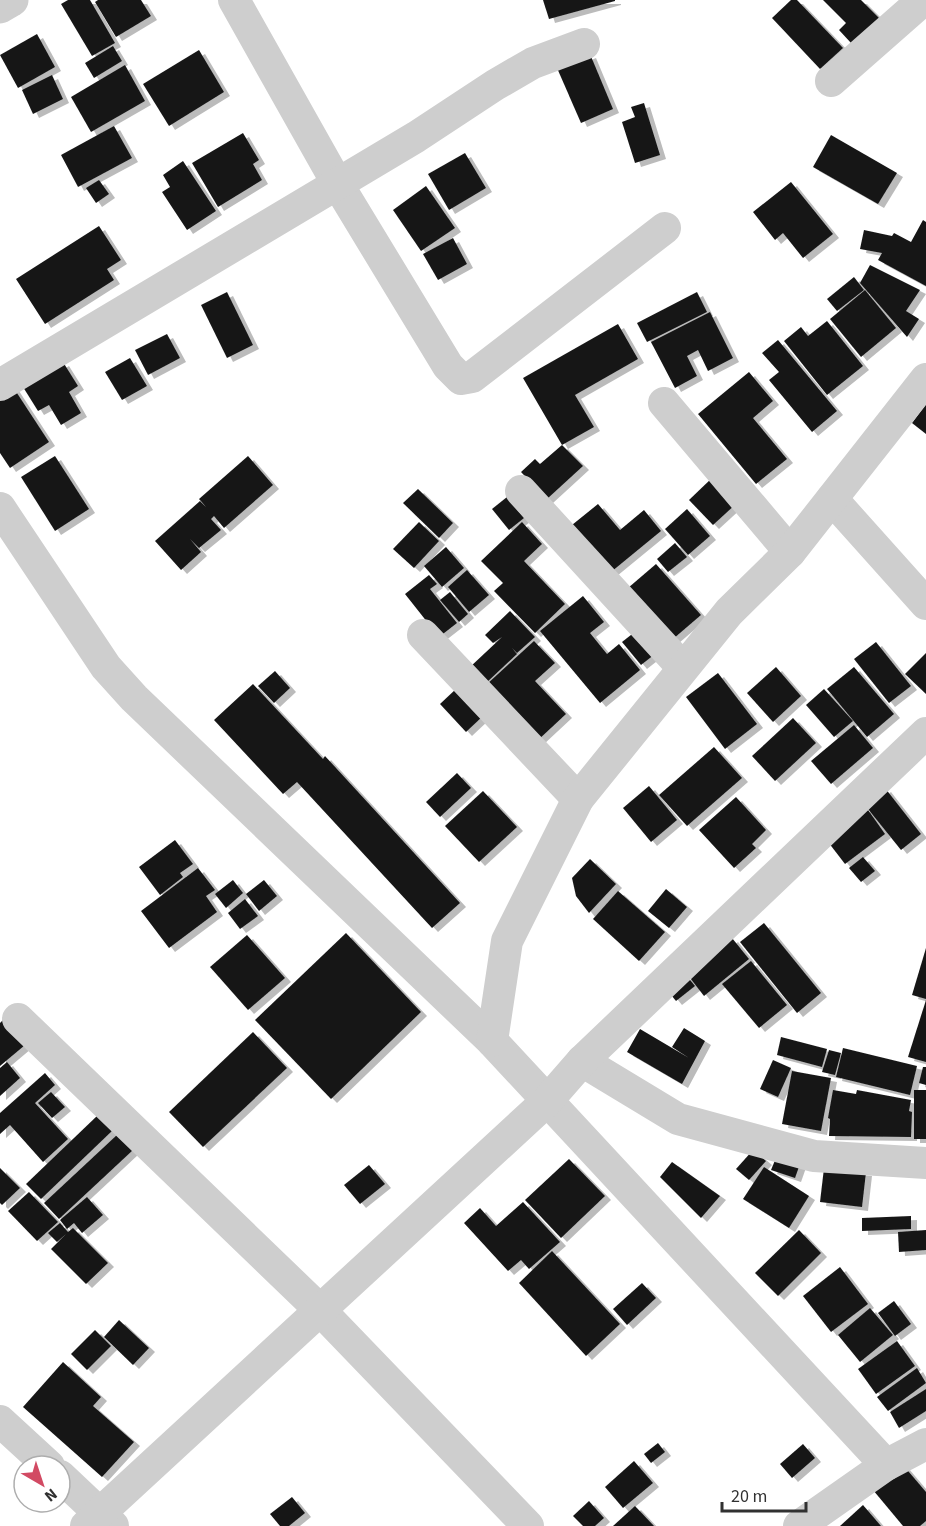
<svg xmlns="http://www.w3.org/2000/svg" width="926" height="1526" viewBox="0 0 926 1526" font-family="'Source Sans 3',sans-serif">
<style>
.building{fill:#181818;filter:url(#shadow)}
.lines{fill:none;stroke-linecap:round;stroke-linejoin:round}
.minor{stroke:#cecece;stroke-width:32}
.tertiary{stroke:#cecece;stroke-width:33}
</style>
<defs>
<filter id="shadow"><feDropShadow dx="6" dy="4" stdDeviation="0" flood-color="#0004"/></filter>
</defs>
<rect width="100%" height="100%" fill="#fff"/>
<!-- building -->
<g class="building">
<path d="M68,0H90L115,43L92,56L61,4Z"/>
<path d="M98,0H141L151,16L116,37L95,2Z"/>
<path d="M543,0H615V1L549,19Z"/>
<path d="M791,0H797L843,48L820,69L772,18Z"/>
<path d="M823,0H861L884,23L851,43L839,30L846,23Z"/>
<path d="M37,34L55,67L18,88L0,55Z"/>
<path d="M113,46L122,61L94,78L85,63Z"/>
<path d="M199,50L224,92L169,126L143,84Z"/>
<path d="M590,54L613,109L581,123L557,68Z"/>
<path d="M125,65L145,101L91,132L71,97Z"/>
<path d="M52,75L63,99L33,114L22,90Z"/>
<path d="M644,103L660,155L635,163L622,122L635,117L631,107Z"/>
<path d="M114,126L132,158L78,187L61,155Z"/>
<path d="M243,133L259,160L253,164L262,180L218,207L192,163Z"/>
<path d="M831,135L897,173L878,204L813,167Z"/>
<path d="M465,153L486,188L449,210L428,174Z"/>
<path d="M183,161L216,211L187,230L162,192L170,187L163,175Z"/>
<path d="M99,180L109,194L96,203L86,188Z"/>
<path d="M791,182L833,234L803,258L783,233L775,240L753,212Z"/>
<path d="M426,186L455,228L421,251L393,210Z"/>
<path d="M923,220L926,222V286L878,260L882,253L860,249L864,230L892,236L894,233L911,242Z"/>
<path d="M99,226L121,260L107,269L114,280L45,324L16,279Z"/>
<path d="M453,238L467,264L438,280L423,254Z"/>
<path d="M870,265L920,290L906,311L919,319L907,337L860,283Z"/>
<path d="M854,277L864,290L837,311L827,299Z"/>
<path d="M865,290L896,328L861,357L830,319Z"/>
<path d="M227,292L253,345L227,358L201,305Z"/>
<path d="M697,292L707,312L647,342L637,323Z"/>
<path d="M710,312L733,358L708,371L698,350L687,356L697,376L675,388L651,342Z"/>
<path d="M827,321L863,366L827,395L784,341L801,327L808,336Z"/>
<path d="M618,324L638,359L575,395L594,427L562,445L523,378Z"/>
<path d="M167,334L180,358L148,375L135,350Z"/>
<path d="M778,340L837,411L812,432L769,380L779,372L762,353Z"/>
<path d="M130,358L147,386L122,400L105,372Z"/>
<path d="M63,362L78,386L69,392L81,413L61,425L49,405L38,411L23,387Z"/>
<path d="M749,372L773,401L753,418L787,459L756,484L698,414Z"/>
<path d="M13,387L49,442L10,468L0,453V395Z"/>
<path d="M926,404V434L912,423Z"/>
<path d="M562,445L583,466L547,499L521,472L535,459L540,464Z"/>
<path d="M55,456L89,509L55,531L21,477Z"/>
<path d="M248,456L273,485L224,528L214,516L211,519L221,530L199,548L190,539L201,552L181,570L155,541L200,501L206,507L199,499Z"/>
<path d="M713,477L737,503L713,525L689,500Z"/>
<path d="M418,489L453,523L439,538L403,503Z"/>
<path d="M507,497L524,518L509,530L492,509Z"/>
<path d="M598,504L620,530L644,510L661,531L611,572L572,525Z"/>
<path d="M687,509L710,536L688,555L665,529Z"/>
<path d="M419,522L439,541L414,568L393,549Z"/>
<path d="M522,522L542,544L524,561L565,604L535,633L494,591L503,583L481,561Z"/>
<path d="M675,543L687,557L668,572L657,559Z"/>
<path d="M446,547L464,568L442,587L424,566Z"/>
<path d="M656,564L701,615L673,639L628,588Z"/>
<path d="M467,570L489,595L469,612L448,587Z"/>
<path d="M429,575L437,584L430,589L457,623L439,637L405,594Z"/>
<path d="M450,592L468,614L459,622L440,600Z"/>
<path d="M583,596L604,622L590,633L607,654L619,644L640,670L600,703L540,631Z"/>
<path d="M510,611L535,637L517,653L512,648L517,654L484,685L469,668L502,637L493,643L485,635Z"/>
<path d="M636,631L655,654L641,665L622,642Z"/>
<path d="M534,641L555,663L535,681L566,714L537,741L486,685Z"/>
<path d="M876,642L911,686L889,703L854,659Z"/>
<path d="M926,653V694L905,674Z"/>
<path d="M776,667L801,696L773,722L747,693Z"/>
<path d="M854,667L894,714L867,737L827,689Z"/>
<path d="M275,671L290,688L274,703L258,686Z"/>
<path d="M718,673L757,724L725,749L686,697Z"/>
<path d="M253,684L323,759L325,756L460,903L432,928L297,782L283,794L214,720Z"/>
<path d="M457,688L483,716L466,732L440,704Z"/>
<path d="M824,689L853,721L834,737L806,705Z"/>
<path d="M793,718L816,743L775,781L752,756Z"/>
<path d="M854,725L873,748L831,784L811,761Z"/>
<path d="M714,747L742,778L687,826L659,795Z"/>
<path d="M457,773L471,788L440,817L426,802Z"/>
<path d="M649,786L677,820L651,842L623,808Z"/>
<path d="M885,788L921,834L901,850L864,804Z"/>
<path d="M483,791L517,827L479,862L445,826Z"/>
<path d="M736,797L766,830L752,844L756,848L734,868L699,830Z"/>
<path d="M866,807L885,834L845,864L825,838Z"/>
<path d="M175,840L193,864L180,873L183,877L160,895L139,867Z"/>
<path d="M863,857L875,871L861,882L849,868Z"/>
<path d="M590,859L616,884L589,913L576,896L572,878Z"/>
<path d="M198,868L215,890L206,896L217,912L169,948L141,911Z"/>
<path d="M233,880L243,893L226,908L215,894Z"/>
<path d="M264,880L277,896L259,911L246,894Z"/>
<path d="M666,889L687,907L669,928L648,911Z"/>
<path d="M618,891L665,932L639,961L593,919Z"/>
<path d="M245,899L258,916L240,929L228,913Z"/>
<path d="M764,923L821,993L797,1013L740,942Z"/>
<path d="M346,933L421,1012L331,1099L255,1020Z"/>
<path d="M247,935L285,978L248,1010L210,967Z"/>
<path d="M732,938L749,959L704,996L687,974Z"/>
<path d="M926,948V999L912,995Z"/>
<path d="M751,961L787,1005L759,1028L722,984Z"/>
<path d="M686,975L695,986L676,1001L667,990Z"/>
<path d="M926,1000V1062L908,1057Z"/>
<path d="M3,1020L25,1045L0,1066V1023Z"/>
<path d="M684,1028L705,1041L682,1084L627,1052L640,1029L689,1058L672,1047Z"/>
<path d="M253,1032L287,1068L203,1147L169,1112Z"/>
<path d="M781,1037L827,1049L822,1067L777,1055Z"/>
<path d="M843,1048L917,1066L910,1095L836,1077Z"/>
<path d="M829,1050L841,1053L835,1075L822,1072Z"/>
<path d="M773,1060L791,1068L778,1097L760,1089Z"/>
<path d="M7,1062L20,1078L0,1096V1068Z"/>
<path d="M923,1067H926V1085L919,1083Z"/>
<path d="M792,1071L831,1078L821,1131L782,1124Z"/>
<path d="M45,1073L55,1085L35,1103L68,1139L43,1162L10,1125L0,1134V1113Z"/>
<path d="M833,1090L856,1094L857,1090L911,1100L909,1111L912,1112L911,1137L829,1136L830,1119L828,1118Z"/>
<rect x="914" y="1090" width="12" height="49"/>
<path d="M51,1092L65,1107L52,1118L38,1103Z"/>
<path d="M98,1115L113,1130L41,1199L26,1184Z"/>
<path d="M118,1134L133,1150L59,1219L44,1203Z"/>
<path d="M753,1150L766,1161L749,1180L736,1169Z"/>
<path d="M778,1153L801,1161L795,1178L771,1170Z"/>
<path d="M569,1159L605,1196L561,1238L525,1200Z"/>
<path d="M672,1162L720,1196L701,1218L660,1177Z"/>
<path d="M369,1165L385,1184L360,1204L344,1185Z"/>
<path d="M764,1167L809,1196L789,1228L743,1199Z"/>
<path d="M0,1168L20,1188L2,1205L0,1203Z"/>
<path d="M824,1168L866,1172L862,1207L820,1202Z"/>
<path d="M29,1192L58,1222L37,1241L8,1211Z"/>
<path d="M87,1197L103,1215L82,1233L74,1223L67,1229L60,1220Z"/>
<path d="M523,1202L560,1242L529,1269L521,1260L508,1271L464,1223L480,1208L496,1226Z"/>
<path d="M911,1216V1229L862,1231V1218Z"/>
<path d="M60,1223L68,1232L73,1228L108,1263L86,1284L51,1249L66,1234L57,1242L48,1233Z"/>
<path d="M799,1230L821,1253L778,1296L755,1273Z"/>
<path d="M926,1230V1250L899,1252L898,1232Z"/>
<path d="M552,1251L620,1324L586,1356L519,1283Z"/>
<path d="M840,1267L868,1304L831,1332L803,1296Z"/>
<path d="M642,1283L656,1298L627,1325L613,1309Z"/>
<path d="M894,1301L911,1324L895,1336L878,1313Z"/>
<path d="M870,1308L893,1335L860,1362L838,1335Z"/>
<path d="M119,1320L149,1348L133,1365L104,1337Z"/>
<path d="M95,1330L111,1346L87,1370L71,1354Z"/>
<path d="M897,1341L915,1366L876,1394L858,1369Z"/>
<path d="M63,1362L101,1397L93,1406L134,1442L102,1477L23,1407Z"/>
<path d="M917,1368L926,1383L888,1411L877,1397Z"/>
<path d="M926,1389V1411L899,1428L890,1412Z"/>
<path d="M658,1443L665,1452L651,1463L644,1454Z"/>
<path d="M803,1444L815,1458L792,1478L780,1464Z"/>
<path d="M634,1461L653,1483L623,1508L605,1487Z"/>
<path d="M903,1465L926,1492V1521L920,1526H903L873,1490Z"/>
<path d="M292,1497L305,1513L289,1526H280L270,1514Z"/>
<path d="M589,1501L604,1518L595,1526H583L573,1516Z"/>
<path d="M863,1505L881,1526H840Z"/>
<path d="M635,1506L654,1526H613Z"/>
</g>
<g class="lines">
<!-- minor -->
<g class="minor">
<path d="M234,0L337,183L448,366L461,379L472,377L665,228"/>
<path d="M831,81L923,0"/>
<path d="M0,385L416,137L495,85L533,63L584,44"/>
<path d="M664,403L790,552"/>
<path d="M521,491L683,668"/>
<path d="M832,499L926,604"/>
<path d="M0,508L106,667L134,698L492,1041L886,1465"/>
<path d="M423,635L578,799"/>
<path d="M18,1019L320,1310L528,1526"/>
<path d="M492,1041L507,941L578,799L729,612L790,552L926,379"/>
<path d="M582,1061L678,1119L814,1156L926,1163"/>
<path d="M0,1421L49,1466"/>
<path d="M60,1476L113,1526"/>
<path d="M86,1526L548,1100L582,1061L926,733"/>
<path d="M799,1526L886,1465L926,1444"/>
</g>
<!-- tertiary -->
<path class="tertiary" d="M0,7L12,0"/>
</g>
<!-- north arrow -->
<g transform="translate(42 1484) rotate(141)"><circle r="28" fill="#ffffff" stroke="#adadad" stroke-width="1.5"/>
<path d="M0-4.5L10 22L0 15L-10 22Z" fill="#d24a63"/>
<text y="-9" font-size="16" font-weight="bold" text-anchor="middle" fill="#313131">N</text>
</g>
<!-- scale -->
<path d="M722 1502v9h84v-9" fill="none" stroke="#313131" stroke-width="3"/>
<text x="731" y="1502" font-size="18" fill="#313131" stroke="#ffffff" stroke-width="4.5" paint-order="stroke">20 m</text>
</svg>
